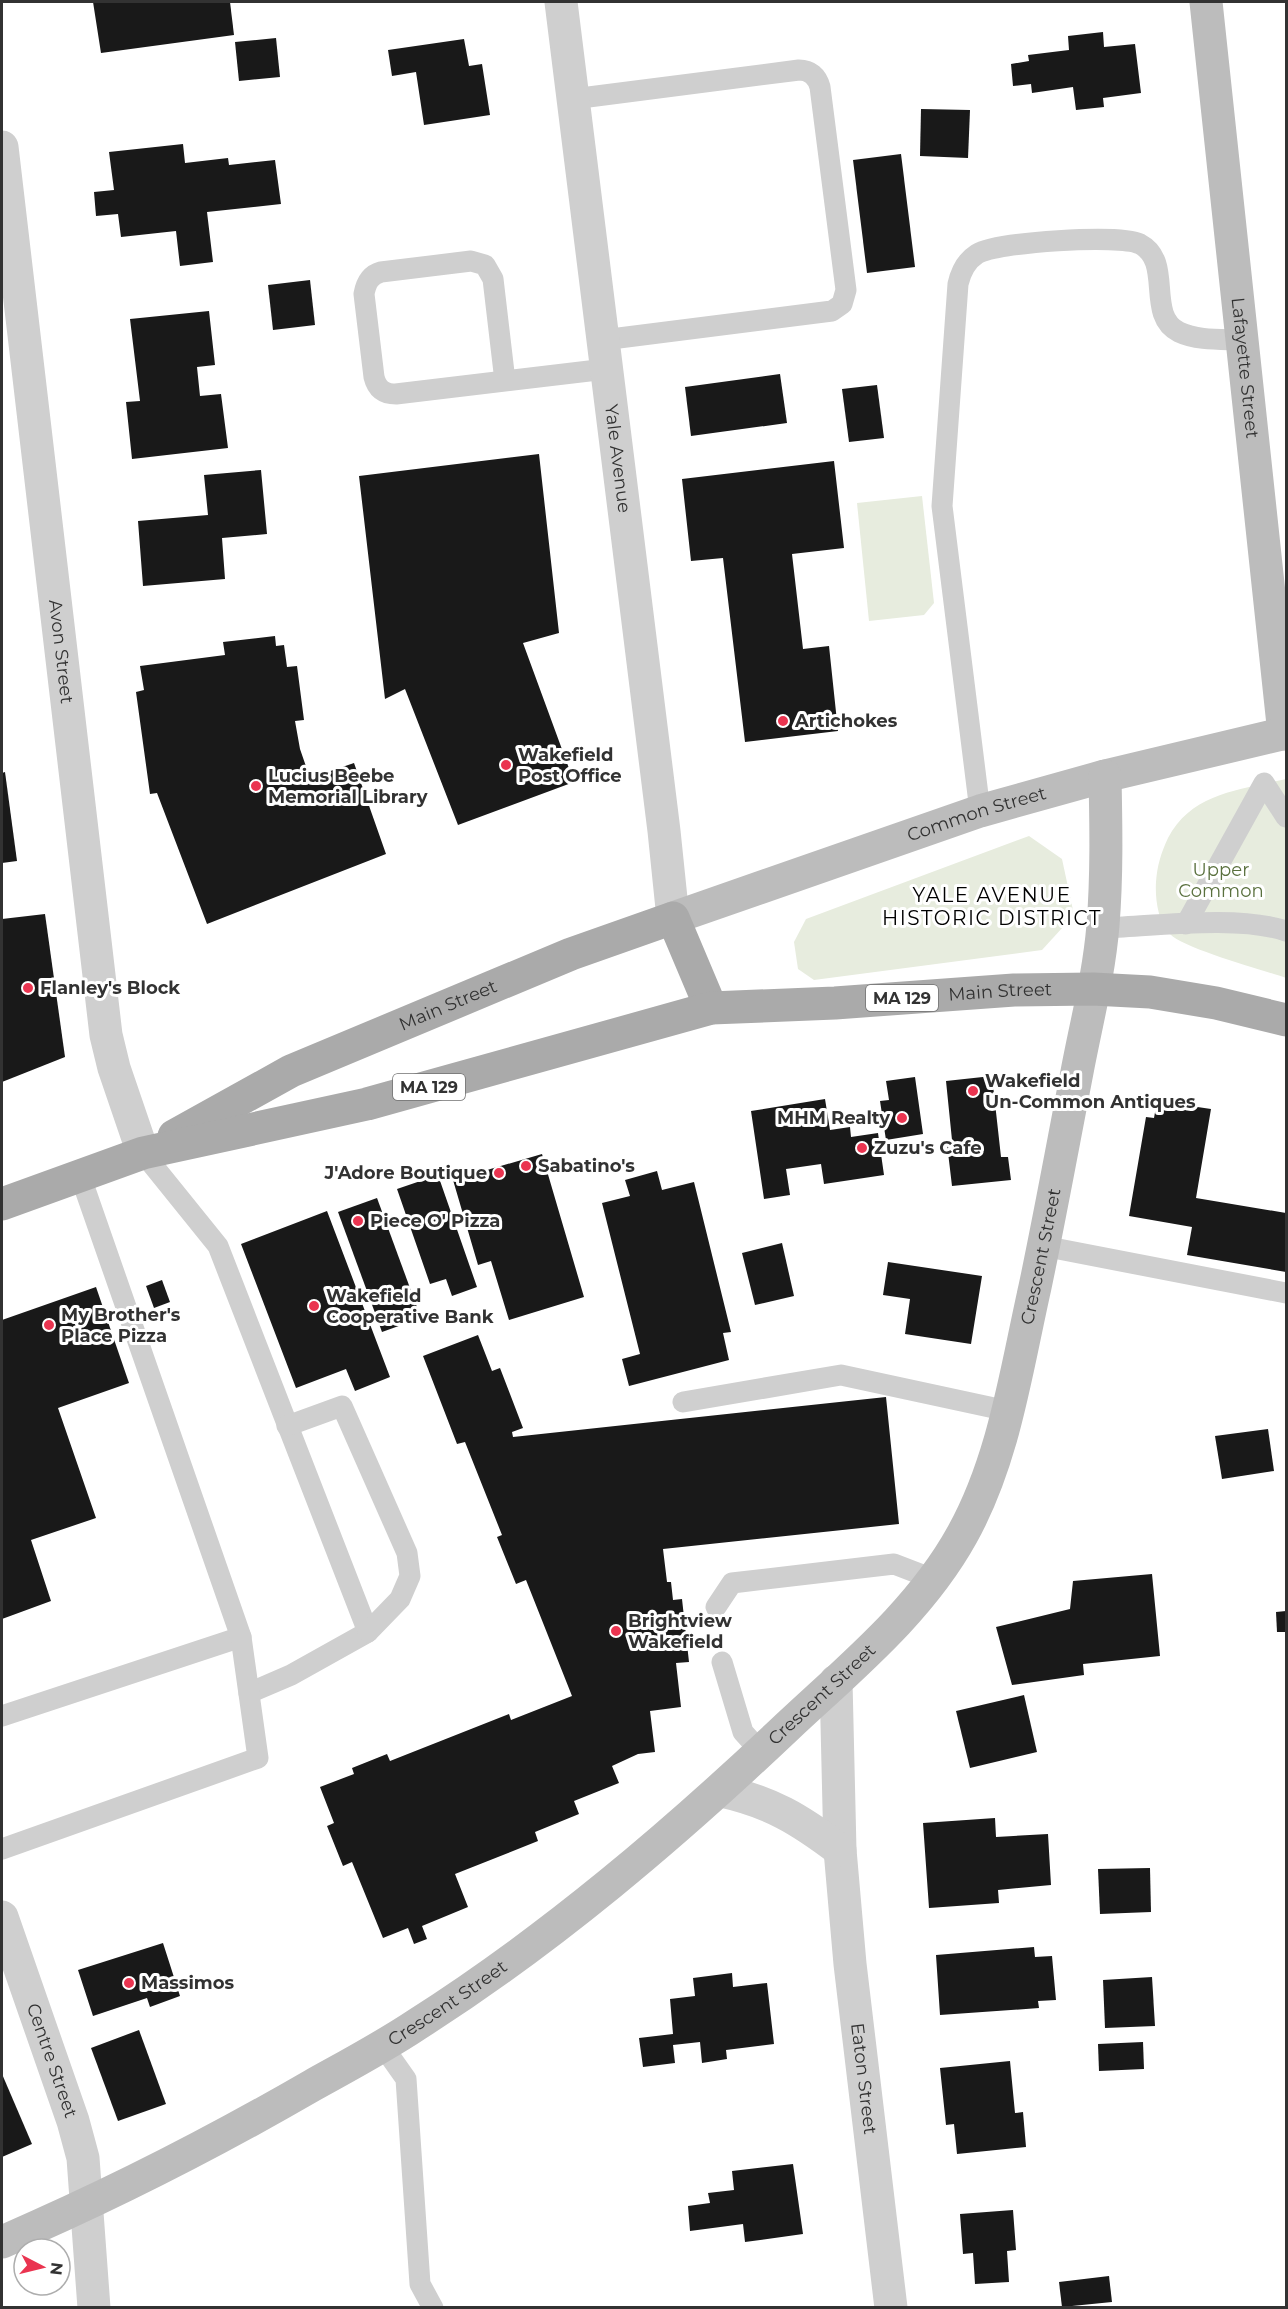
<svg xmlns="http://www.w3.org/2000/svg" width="1288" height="2309" viewBox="0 0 1288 2309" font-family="Montserrat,sans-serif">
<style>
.park{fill:#e7ecde}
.building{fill:#191919}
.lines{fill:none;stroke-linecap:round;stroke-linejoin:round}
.lane{stroke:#cfcfcf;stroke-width:21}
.street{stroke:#cfcfcf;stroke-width:33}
.secondary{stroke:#bcbcbc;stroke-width:33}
.primary{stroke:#aaa;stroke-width:33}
.poi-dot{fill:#ea3450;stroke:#fff;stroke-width:2}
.labels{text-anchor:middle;stroke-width:6;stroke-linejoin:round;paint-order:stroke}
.shield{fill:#fff;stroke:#707070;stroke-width:1.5}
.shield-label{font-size:16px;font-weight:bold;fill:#323232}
.street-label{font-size:18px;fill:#323232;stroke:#fff}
.poi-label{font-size:18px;font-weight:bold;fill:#323232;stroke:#fff;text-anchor:start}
.park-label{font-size:18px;fill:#59703d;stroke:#fff}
.neighbourhood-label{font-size:20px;letter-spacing:1.5px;fill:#000;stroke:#fff}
</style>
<rect width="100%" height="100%" fill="#fff"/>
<!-- park -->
<g class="park">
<path d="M922,496L934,603L924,615L869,621L857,503Z"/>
<path d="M1286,779V978C1264,970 1184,949 1170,934C1158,922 1155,899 1156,882C1157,866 1161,853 1168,838C1192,792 1241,790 1286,779Z"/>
<path d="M1029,836L1062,859L1074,915L1042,950L814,980L798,969L794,942L806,919Z"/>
</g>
<!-- building -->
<g class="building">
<path d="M93,2H230L234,35L101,53Z"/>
<path d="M1103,32L1104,47L1135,44L1141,93L1103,98L1104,107L1076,110L1073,87L1032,93L1031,84L1013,86L1011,64L1029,61L1028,55L1069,50L1068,36Z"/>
<path d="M276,38L280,77L239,81L235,42Z"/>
<path d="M464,39L469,66L482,64L490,115L424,125L416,72L392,76L388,50Z"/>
<path d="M921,109L970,110L968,158L920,156Z"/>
<path d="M183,144L185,163L228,158L229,165L275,160L281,204L207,212L213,262L180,266L176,231L121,237L118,214L96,216L94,192L114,190L109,152Z"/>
<path d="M901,154L915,267L867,273L853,160Z"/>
<path d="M310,280L315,325L273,330L268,285Z"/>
<path d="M209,311L215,365L197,367L200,396L221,394L228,448L132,459L126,402L140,401L130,319Z"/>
<path d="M780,374L787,423L691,436L685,387Z"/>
<path d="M877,385L884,438L849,442L842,389Z"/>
<path d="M539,454L559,633L523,643L574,782L458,825L405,689L385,699L359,476Z"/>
<path d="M834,461L844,548L792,554L803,649L829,646L838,731L745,742L723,558L691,561L682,479Z"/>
<path d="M261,470L267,534L222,538L225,579L143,586L138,521L208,515L204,475Z"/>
<path d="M275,636L276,646L284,645L287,667L297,666L304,720L295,721L300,749L310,778L354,763L386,854L207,924L157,793L150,794L136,692L144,690L140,666L225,655L223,642Z"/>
<path d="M5,772L17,861L2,863V773Z"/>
<path d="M45,914L65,1057L2,1082V919Z"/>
<path d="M992,1076L1001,1157H1008L1011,1180L952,1186L947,1144L952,1140L946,1081Z"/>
<path d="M915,1077L923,1134L886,1140L880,1101L889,1100L886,1081Z"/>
<path d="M825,1099L830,1130L850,1127L851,1137L878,1133L884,1175L824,1184L821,1164L786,1169L790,1195L764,1199L751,1111Z"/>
<path d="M1157,1101L1211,1109L1196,1198L1286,1213V1272L1187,1255L1192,1227L1129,1216L1146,1117L1154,1118Z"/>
<path d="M542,1154L584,1297L509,1320L491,1261L478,1265L453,1180Z"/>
<path d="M657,1171L662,1190L694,1182L731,1332L723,1333L729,1360L629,1386L622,1359L640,1354L602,1203L630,1196L625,1180Z"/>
<path d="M438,1175L477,1287L452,1296L446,1279L430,1284L397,1189Z"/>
<path d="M377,1198L421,1318L382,1332L338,1212Z"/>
<path d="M327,1211L390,1377L355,1391L346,1369L296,1388L241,1244Z"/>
<path d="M782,1243L794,1296L755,1305L742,1253Z"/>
<path d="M888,1262L982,1276L971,1344L905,1334L910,1299L883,1295Z"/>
<path d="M162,1280L170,1302L154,1308L146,1286Z"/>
<path d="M96,1287L129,1383L58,1408L96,1518L31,1540L51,1601L2,1619V1320Z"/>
<path d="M478,1335L492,1371L500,1368L523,1428L512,1432L513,1437L886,1397L899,1524L663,1549L667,1582H671L673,1600L682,1599L689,1662L676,1663L681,1707L650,1711L655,1752L638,1754L612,1766L619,1783L574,1801L579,1814L535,1832L538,1841L455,1874L468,1907L422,1926L427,1939L414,1944L408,1928L383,1938L352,1862L343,1866L327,1826L334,1823L320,1787L354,1774L352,1768L387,1754L390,1761L509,1714L511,1720L572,1696L526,1580L516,1584L497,1537L502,1535L465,1442L457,1444L423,1356Z"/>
<path d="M1268,1429L1274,1471L1222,1479L1215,1436Z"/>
<path d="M1152,1574L1160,1656L1083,1664L1084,1675L1012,1685L996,1627L1070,1609L1073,1581Z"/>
<path d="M1286,1611V1632H1277L1276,1612Z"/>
<path d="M1024,1695L1037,1752L970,1768L956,1711Z"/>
<path d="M995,1818L996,1837L1048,1834L1051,1885L998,1890L999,1903L929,1908L923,1823Z"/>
<path d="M1150,1868L1151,1912L1100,1914L1098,1869Z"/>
<path d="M163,1943L180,1996L150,2007L147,1998L93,2016L78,1970Z"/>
<path d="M1034,1947L1035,1957L1052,1956L1056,2000L1038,2001L1039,2008L940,2015L936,1955Z"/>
<path d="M732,1973L733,1987L767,1983L774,2044L726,2050L727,2059L702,2063L700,2042L673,2045L675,2063L643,2067L639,2038L673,2034L670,1999L695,1996L693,1978Z"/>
<path d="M1152,1977L1155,2026L1105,2028L1103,1980Z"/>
<path d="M139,2030L166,2104L118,2121L91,2048Z"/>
<path d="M1143,2042L1144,2069L1099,2071L1098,2044Z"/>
<path d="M1010,2061L1015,2113L1023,2112L1026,2147L957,2154L954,2124L946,2125L940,2068Z"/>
<path d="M2,2074L32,2144L2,2157Z"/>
<path d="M793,2164L803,2234L745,2242L743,2224L690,2231L688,2206L710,2203L708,2193L734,2190L732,2171Z"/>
<path d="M1013,2210L1016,2250L1007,2251L1009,2282L975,2284L973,2253L963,2254L960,2214Z"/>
<path d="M1109,2276L1112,2302L1062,2307L1059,2282Z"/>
</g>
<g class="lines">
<!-- lane -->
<g class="lane">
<path d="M573,99L799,70C810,70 817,76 820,87L846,290L842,304L832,311L603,340"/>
<path d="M505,381L493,279L485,265L471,261L381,272C370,275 366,283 364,294L374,377C377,389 384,394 396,394L606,369"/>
<path d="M980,811L942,506L958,284C961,271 966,261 977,254C996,242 1120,234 1140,244C1174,262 1145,315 1179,332C1198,341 1222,339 1243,340"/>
<path d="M1186,924L1264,783L1286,817"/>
<path d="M1103,928C1155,926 1239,915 1286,931"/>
<path d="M143,1153L218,1246L368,1632L291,1675L249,1693"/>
<path d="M1043,1246L1286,1293"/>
<path d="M683,1402L841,1375L1008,1411"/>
<path d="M287,1426L342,1406L407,1553L410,1576L400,1599L368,1632"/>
<path d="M716,1607L732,1583L894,1564L933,1579"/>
<path d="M722,1662L743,1732L761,1752"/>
<path d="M2,1716L241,1637"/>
<path d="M2,1849L258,1758L241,1637L80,1175"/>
<path d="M382,2045L406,2079L420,2284L433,2308"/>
</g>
<!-- street -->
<g class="street">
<path id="s1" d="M561,2L664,831L673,918"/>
<path id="s2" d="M2,147L106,1035L114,1068L143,1153"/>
<path id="s3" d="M836,1681L840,1850L850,1964L891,2308"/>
<path d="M721,1791C771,1802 799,1819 840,1850"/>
<path id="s4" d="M2,1917L73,2121L83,2158L94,2308"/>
</g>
<!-- secondary -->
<g class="secondary">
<path id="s5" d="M1206,2L1284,734"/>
<path id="s6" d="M673,918L980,811L1105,776L1286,733"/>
<path id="s7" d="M2,2242C109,2196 211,2144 313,2085C347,2066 383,2047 416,2025C551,1939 673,1835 788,1726C851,1667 920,1611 962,1535C1004,1460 1016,1371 1035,1287C1050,1216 1063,1144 1077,1072C1086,1024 1099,975 1103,925C1107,875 1106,826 1105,776"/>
</g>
<!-- primary -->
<g class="primary">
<path id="s8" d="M174,1136L291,1071L571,954L673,918L711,1008"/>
<path id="s9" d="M2,1204L143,1153L367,1104L711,1008L835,1003L1014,990L1093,989L1150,992L1216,1003L1286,1020"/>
</g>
</g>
<!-- markers -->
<g class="poi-dot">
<circle cx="783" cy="721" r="6"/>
<circle cx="506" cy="765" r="6"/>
<circle cx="256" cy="786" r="6"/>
<circle cx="28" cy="988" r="6"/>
<circle cx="973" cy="1091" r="6"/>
<circle cx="902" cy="1118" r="6"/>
<circle cx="862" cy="1148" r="6"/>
<circle cx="526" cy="1166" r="6"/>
<circle cx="499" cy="1173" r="6"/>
<circle cx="358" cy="1221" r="6"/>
<circle cx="314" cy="1306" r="6"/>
<circle cx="49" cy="1325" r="6"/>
<circle cx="616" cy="1631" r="6"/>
<circle cx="129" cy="1983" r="6"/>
</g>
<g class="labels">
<!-- shield labels -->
<g class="shield">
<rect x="866" y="985" width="72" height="26" rx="4.5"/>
<rect x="393" y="1074" width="72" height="26" rx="4.5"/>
</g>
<g class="shield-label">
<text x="902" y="1004">MA 129</text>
<text x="429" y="1093">MA 129</text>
</g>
<!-- street labels -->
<g class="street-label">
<text dy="6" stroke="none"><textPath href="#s5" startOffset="368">Lafayette Street</textPath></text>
<text dy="6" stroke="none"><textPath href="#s1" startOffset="460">Yale Avenue</textPath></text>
<text dy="6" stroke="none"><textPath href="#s2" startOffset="508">Avon Street</textPath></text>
<text dy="6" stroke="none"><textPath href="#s6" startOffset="321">Common Street</textPath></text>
<text dy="6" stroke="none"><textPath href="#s9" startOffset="1026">Main Street</textPath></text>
<text dy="6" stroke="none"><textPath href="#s8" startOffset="304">Main Street</textPath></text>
<text dy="6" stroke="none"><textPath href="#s7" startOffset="1496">Crescent Street</textPath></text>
<text dy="6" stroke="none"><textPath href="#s7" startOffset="992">Crescent Street</textPath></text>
<text dy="6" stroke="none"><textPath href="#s7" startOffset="506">Crescent Street</textPath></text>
<text dy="6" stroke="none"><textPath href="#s4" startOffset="152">Centre Street</textPath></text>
<text dy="6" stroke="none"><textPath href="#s3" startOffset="399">Eaton Street</textPath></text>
</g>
<!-- poi labels -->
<g class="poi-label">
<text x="795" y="727">Artichokes</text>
<text x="518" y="761">Wakefield<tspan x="518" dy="21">Post Office</tspan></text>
<text x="268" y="782">Lucius Beebe<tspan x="268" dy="21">Memorial Library</tspan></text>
<text x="40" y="994">Flanley's Block</text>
<text x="985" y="1087">Wakefield<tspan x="985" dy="21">Un-Common Antiques</tspan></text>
<text x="890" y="1124" text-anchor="end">MHM Realty</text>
<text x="874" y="1154">Zuzu's Cafe</text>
<text x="538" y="1172">Sabatino's</text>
<text x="487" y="1179" text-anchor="end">J'Adore Boutique</text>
<text x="370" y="1227">Piece O' Pizza</text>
<text x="326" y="1302">Wakefield<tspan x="326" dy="21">Cooperative Bank</tspan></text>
<text x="61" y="1321">My Brother's<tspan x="61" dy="21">Place Pizza</tspan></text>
<text x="628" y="1627">Brightview<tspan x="628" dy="21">Wakefield</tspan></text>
<text x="141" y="1989">Massimos</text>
</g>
<!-- park labels -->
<g class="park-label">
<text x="1221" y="876">Upper<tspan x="1221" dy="21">Common</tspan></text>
</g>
<!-- neighbourhood labels -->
<g class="neighbourhood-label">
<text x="992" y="902">YALE AVENUE<tspan x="992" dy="23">HISTORIC DISTRICT</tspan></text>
</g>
</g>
<!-- border -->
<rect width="1288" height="2309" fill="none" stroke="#323232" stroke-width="6"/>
<!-- north arrow -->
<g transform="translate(42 2267) rotate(97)"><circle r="28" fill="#ffffff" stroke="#adadad" stroke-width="1.5"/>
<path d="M0-4.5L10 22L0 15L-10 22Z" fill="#ea3450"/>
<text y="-9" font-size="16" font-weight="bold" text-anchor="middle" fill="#323232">N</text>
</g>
</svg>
